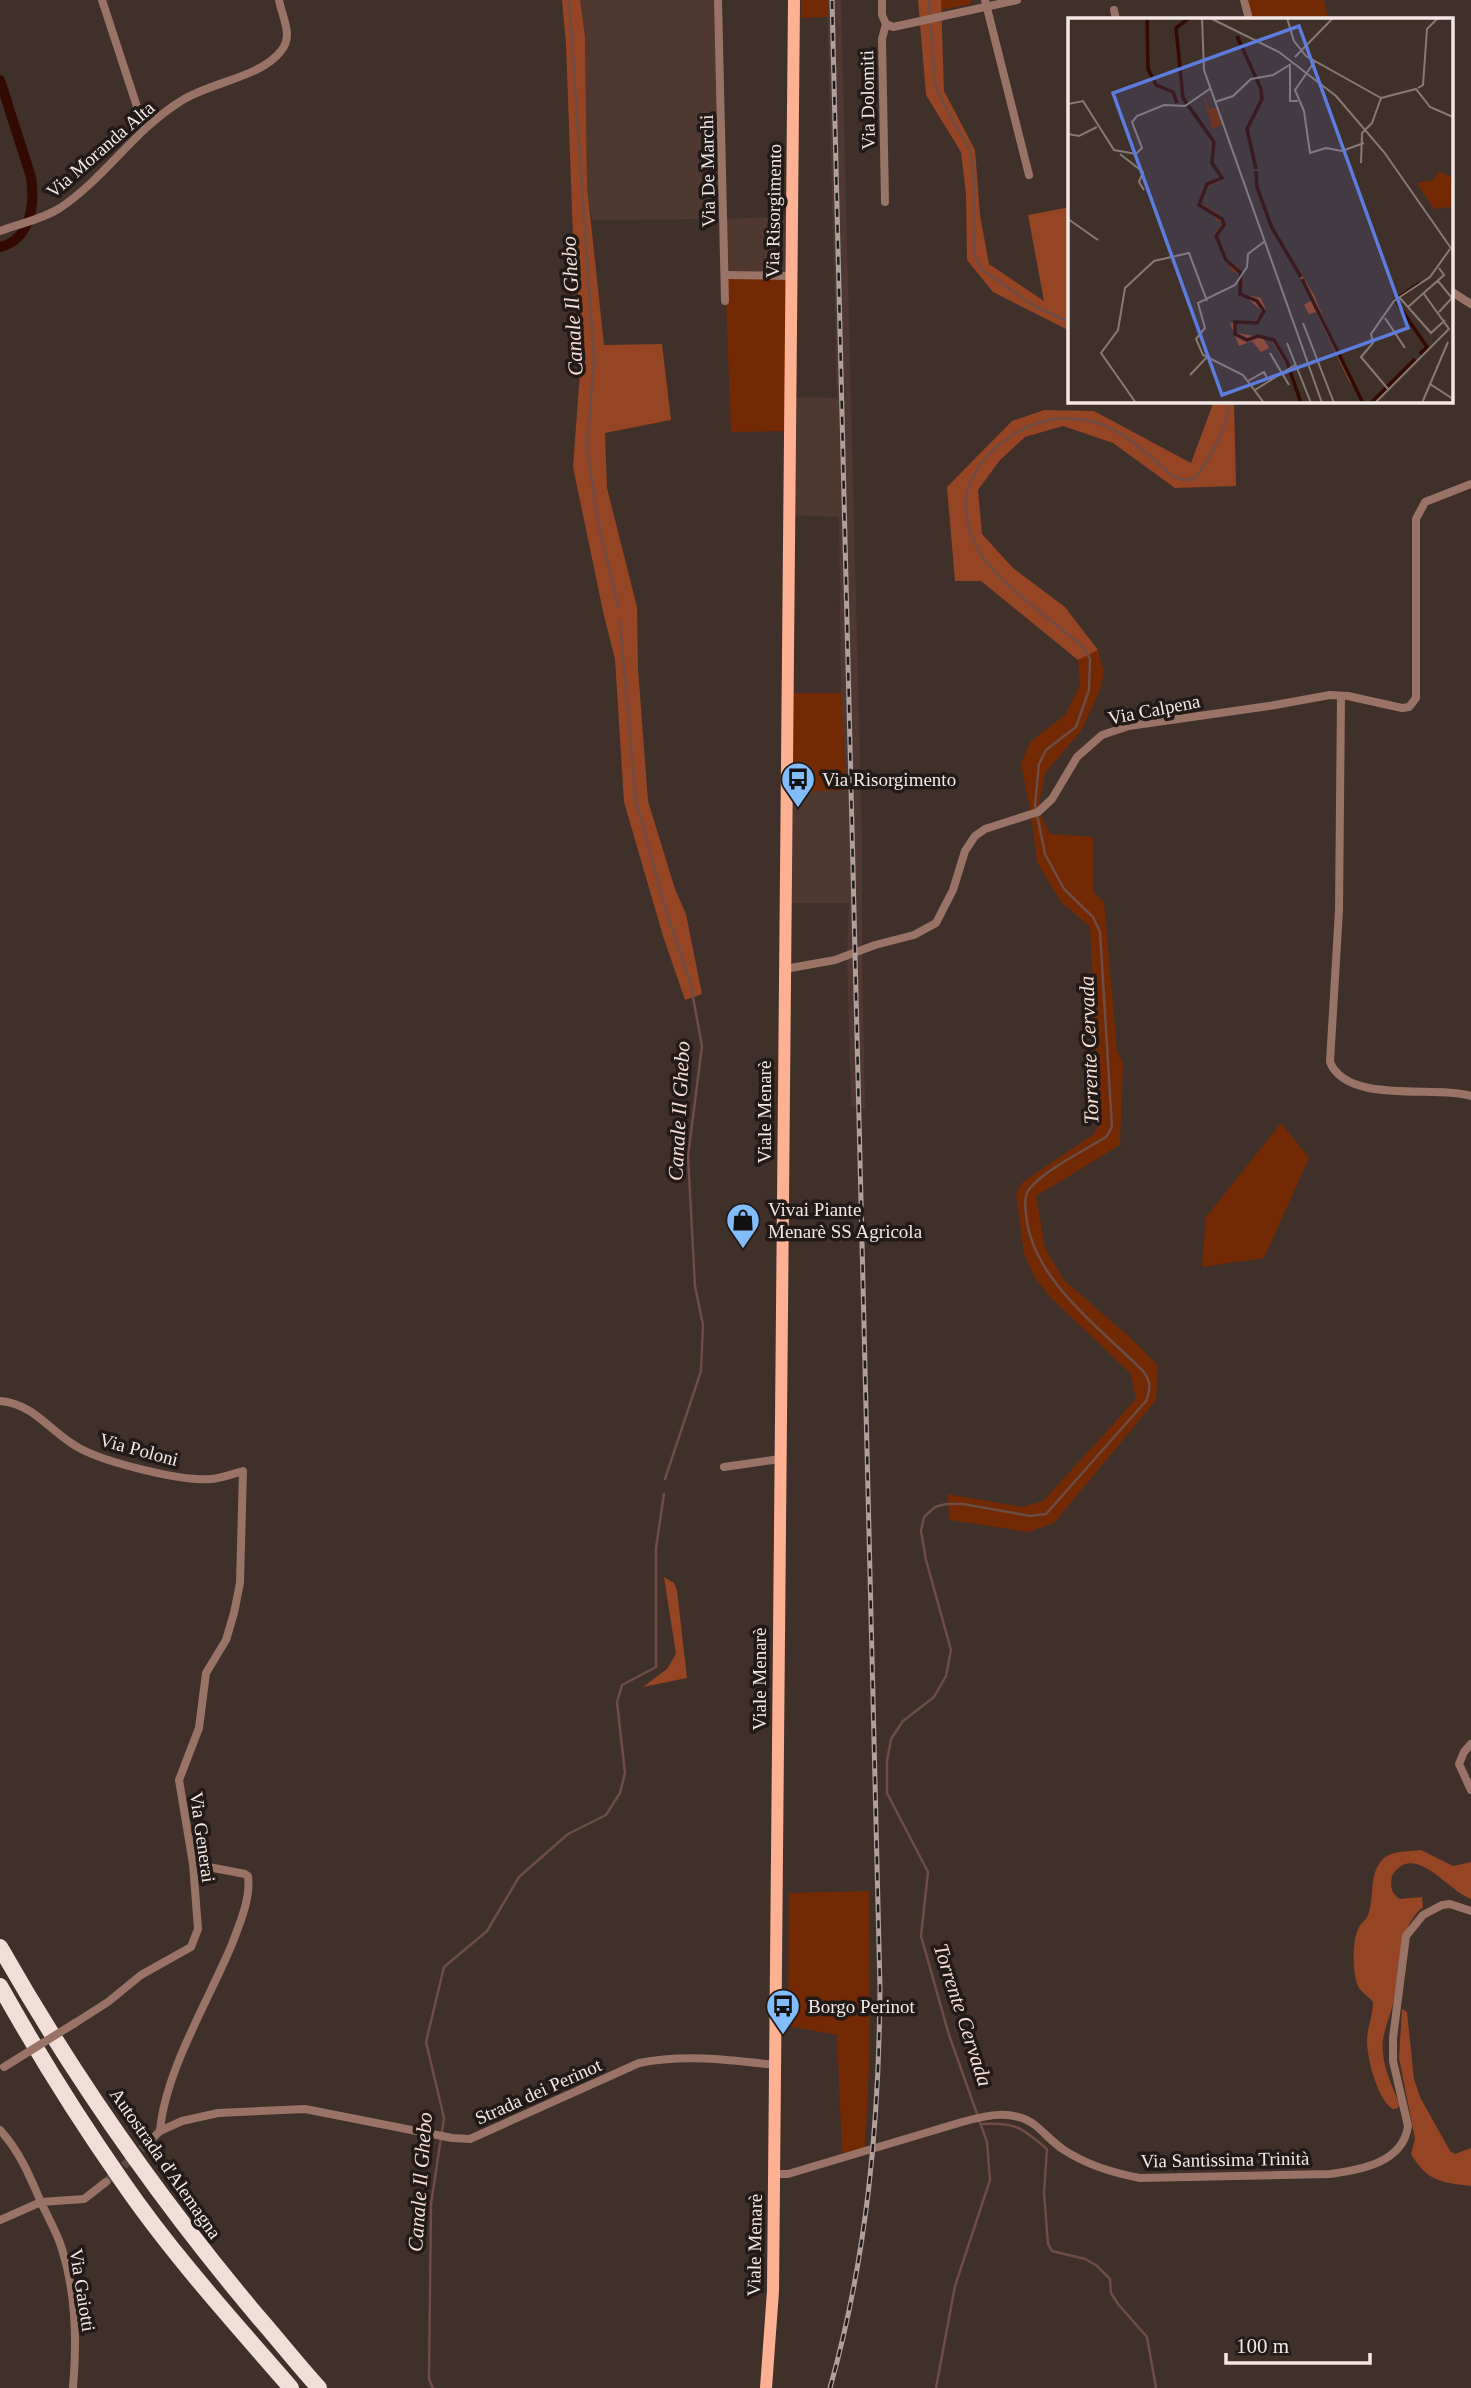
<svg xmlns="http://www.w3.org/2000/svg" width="1471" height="2388" viewBox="0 0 1471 2388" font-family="Georgia,serif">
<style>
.built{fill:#4e3830}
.green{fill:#742905}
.forest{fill:#954424}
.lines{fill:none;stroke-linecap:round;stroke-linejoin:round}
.stream{stroke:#6d4d45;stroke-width:2.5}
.canal{stroke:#330a00;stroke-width:10}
.street-tunnel{stroke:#5a4c46;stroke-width:8;stroke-dasharray:8 4;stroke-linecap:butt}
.street{stroke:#997365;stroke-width:8}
.primary{stroke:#feb093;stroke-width:12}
.highway{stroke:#f1ded7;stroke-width:16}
.rail-casing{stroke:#aea19d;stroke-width:5}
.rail{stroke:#211a17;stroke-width:2.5;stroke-dasharray:8;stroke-linecap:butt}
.street-bridge{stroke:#997365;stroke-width:8}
.labels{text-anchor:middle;stroke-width:7;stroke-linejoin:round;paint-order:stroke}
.street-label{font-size:19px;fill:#f3e8e5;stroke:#211a17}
.poi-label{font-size:19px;fill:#f3e8e5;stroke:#211a17;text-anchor:start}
.water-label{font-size:21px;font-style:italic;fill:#f7dfd6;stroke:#211a17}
.inset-river{fill:none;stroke:#330a00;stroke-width:3.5}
.inset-road{fill:none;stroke:#877a75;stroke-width:2}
.view{fill:#5d7cdc;fill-opacity:0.15;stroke:#5d7cdc;stroke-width:3.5}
.inset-edge{fill:none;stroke:#f3e8e5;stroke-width:3.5}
</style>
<rect width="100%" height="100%" fill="#3f302a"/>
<!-- built -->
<g class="built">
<path d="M580,0H718L724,219L792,216L791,276L725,275L723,219L592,220L587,186L585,36Z"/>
<path d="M827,0H841L862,838V950L865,1108L851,1107L847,955L849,903H785L786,792L846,789L841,693L839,517L789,515L790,397L837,398Z"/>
</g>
<!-- green -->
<g class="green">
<path d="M801,0H827L828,17L801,18Z"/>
<path d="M941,0H971V4L941,10Z"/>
<path d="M1244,0H1324L1328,19H1249Z"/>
<path d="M725,275L791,276L790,431L731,432Z"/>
<path d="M1098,650L1104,673L1100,690L1081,731L1045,773L1038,810L1050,834L1093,837V891L1104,902L1117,1051L1123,1063L1120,1145L1036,1196L1045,1248L1064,1280L1134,1341L1158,1366L1156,1400L1054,1523L1028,1532L950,1520L947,1494L1022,1507L1043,1501L1136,1399L1131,1374L1049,1296L1034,1276L1024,1254L1016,1194L1022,1183L1033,1175L1094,1134L1099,1124L1090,927L1061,902L1037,862L1031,814L1021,763L1031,741L1065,715L1080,686L1078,660Z"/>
<path d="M787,693H841L846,790L786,792Z"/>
<path d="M1281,1123L1309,1158L1264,1258L1202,1267L1206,1217Z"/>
<path d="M869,1891L870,2046L865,2148L842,2153L837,2035L788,2026L789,1893Z"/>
</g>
<!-- forest -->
<g class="forest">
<path d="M562,0H580L585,36L587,186L604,345L662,344L671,420L605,433L607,488L637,607L638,668L648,801L675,889L686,914L702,994L685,1000L663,936L624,802L615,659L604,616L573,467L582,345L573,238L566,44Z"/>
<path d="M918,0H941L944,91L975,150L980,215L989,264L1044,301L1028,215L1070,207V331L993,292L967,260L966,194L961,152L926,95Z"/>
<path d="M1214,401H1234L1236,486L1175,488L1113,443L1063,426L1025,437L1000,460L978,490L982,534L1013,568L1065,607L1098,650L1078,660L981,581H955L947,487L1012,421L1044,410L1094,411L1191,463Z"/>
<path d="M664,1577L674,1583L677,1590L687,1678L643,1687L667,1669L676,1654Z"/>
<path d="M1421,1850L1453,1866L1471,1862V1899C1448,1891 1413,1840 1392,1876C1390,1887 1391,1893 1400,1899L1422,1897L1423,1907C1396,1928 1400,1974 1393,2004C1389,2021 1381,2034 1383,2052C1384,2070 1393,2087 1399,2104L1398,2108L1393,2109C1378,2101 1367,2059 1367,2041C1367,2028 1373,2016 1373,2002C1369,1997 1360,1991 1358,1986C1352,1972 1352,1940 1359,1927C1361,1923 1367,1919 1368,1915C1375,1896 1368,1873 1384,1858C1393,1850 1410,1852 1421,1850Z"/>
<path d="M1402,2009L1407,2012L1414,2079L1420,2097L1450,2151L1455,2154L1471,2148V2186C1440,2182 1428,2182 1411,2154L1415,2139L1399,2058Z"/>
</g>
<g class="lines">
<!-- stream -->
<g class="stream">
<path d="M569,0L594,359L587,446L597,517L618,607"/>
<path d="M929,0L935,86L942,101L970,150L974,179V254L981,269L1034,306L1070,322"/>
<path d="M620,622L636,801L666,911L690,981L702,1046L688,1156L695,1286L703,1325L701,1371L665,1479"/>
<path d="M983,2124C1016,2122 1022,2128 1047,2149L1044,2193L1048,2244L1052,2251L1085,2259L1096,2265L1110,2279L1111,2293L1118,2304L1147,2337L1156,2388"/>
<path d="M433,2388L429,2379L431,2204L444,2118L426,2042L444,1967L487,1931L519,1877L568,1834L606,1815L620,1793L625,1773L617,1702L622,1685L656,1667V1548L664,1494"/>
<path d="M936,2388L955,2286L990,2180L987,2142L949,2035L921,1936L928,1872L887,1793V1761L891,1739L903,1721L934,1697L946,1676L951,1650L926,1560L921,1531L924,1517L935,1507L946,1504H963L1030,1516L1046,1514L1146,1401C1151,1388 1151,1382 1143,1371C1099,1327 1031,1278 1026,1214C1025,1205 1024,1195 1030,1188C1045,1170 1085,1150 1106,1137L1112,1127L1100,932L1093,917L1064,889L1045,854L1035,805L1039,764L1046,750L1076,727L1089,690L1090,659L1083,647C1051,618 993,582 975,544C968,528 962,503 969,486C981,453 1015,428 1048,420C1058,417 1075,419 1085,420C1120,425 1148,455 1174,477L1184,480L1194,479C1212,456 1226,430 1230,401"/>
</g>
<!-- canal -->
<path class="canal" d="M0,80L31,177C35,205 31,239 0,247"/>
<!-- street-tunnel -->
<path class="street-tunnel" d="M106,2182L152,2139"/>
<!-- street -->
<g class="street">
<path d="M102,0L144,128"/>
<path d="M718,0L725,301"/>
<path d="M882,0V15L886,24L882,39L885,202"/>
<path d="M985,0L1029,175"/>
<path d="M1244,0L1249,19"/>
<path d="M1114,10L1116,19"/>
<path d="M886,24L893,27L1017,0"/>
<path d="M0,231C21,223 41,220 60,208C105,178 134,130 181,101C210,82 260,78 281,51C294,36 282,17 279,0"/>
<path d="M725,275L791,276"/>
<path d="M1452,292L1471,304"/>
<path d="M1341,697L1339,910L1330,1062C1347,1105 1437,1085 1471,1096"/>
<path d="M785,969L835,960L875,945L914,935L936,923L953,890L965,851L975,836L985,829L1038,812L1052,799L1077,757L1102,735L1129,726L1269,706L1330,695L1348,696L1402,708L1409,707L1416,698V519L1425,502L1471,484"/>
<path d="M0,1401C36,1404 51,1434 81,1449C108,1463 183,1482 212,1479C222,1478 233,1474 243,1471L240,1583L234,1613L226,1640L206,1673L199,1728L179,1780L193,1864L198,1929L191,1947L141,1975L108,2002L75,2023"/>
<path d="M724,1467L780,1459"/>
<path d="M1471,1744L1464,1752L1459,1764L1471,1790"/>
<path d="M0,2130C19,2151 29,2174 40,2200C47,2216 57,2232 62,2249C76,2293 77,2343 73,2388"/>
<path d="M160,2131C165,2071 209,2000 232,1944C240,1923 251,1898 248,1876L245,1874L193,1864"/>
<path d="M152,2139L160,2131L182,2121L218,2113L305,2109L452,2138L470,2139L639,2063C685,2054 730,2060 775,2065"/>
<path d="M774,2174H788L962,2122C987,2115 1013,2109 1035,2125C1045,2133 1053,2143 1064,2150C1087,2165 1113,2173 1140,2178L1330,2174C1360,2170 1403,2163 1408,2126L1393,2061V2038L1406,1936L1423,1915L1442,1905L1450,1904L1471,1911"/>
<path d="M0,2220L41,2202L84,2199L106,2182"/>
</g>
<!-- primary -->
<path class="primary" d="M766,2388L773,2291L794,0"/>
<!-- highway -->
<g class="highway">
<path d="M0,1947C75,2079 162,2203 260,2319C280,2342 299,2366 319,2388"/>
<path d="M0,1986C37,2052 78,2118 122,2181C172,2254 233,2321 291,2388"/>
</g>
<!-- rail casing -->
<g class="rail-casing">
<path id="rail" d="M830,2388C867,2257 879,2124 880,1988L832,0"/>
</g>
<!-- rail -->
<use href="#rail" class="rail"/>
<!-- street-bridge -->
<path class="street-bridge" d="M4,2067L75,2023"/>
</g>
<!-- icons -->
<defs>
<g id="bus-pin" transform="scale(1.75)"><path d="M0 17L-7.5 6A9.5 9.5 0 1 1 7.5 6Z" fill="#83bcfb" stroke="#211a17"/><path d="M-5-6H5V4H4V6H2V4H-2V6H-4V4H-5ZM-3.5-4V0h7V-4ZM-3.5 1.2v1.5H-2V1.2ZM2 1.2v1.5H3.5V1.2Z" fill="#111"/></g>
<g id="shop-pin" transform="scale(1.75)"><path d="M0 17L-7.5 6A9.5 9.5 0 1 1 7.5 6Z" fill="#83bcfb" stroke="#211a17"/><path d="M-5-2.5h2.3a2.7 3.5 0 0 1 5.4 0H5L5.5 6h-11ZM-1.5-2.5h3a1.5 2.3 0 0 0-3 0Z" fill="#111"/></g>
</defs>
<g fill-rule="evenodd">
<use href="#bus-pin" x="798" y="779"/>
<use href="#shop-pin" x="743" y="1220"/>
<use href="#bus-pin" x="783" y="2006"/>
</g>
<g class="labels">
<!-- street labels -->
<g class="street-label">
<text transform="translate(867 100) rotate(-91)" y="7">Via Dolomiti</text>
<text transform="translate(100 149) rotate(-41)" y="7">Via Moranda Alta</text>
<text transform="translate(707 171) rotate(-91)" y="7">Via De Marchi</text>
<text transform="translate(773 211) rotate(-89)" y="7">Via Risorgimento</text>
<text transform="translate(1154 709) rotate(-11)" y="7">Via Calpena</text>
<text transform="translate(764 1112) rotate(-90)" y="7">Viale Menarè</text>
<text transform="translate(139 1449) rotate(15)" y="7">Via Poloni</text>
<text transform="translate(759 1679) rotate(-90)" y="7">Viale Menarè</text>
<text transform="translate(203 1837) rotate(82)" y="7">Via Generai</text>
<text transform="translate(538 2091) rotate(-24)" y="7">Strada dei Perinot</text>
<text transform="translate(1225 2159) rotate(-1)" y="7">Via Santissima Trinità</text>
<text transform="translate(166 2163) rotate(55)" y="7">Autostrada d'Alemagna</text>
<text transform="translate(754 2245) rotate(-89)" y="7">Viale Menarè</text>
<text transform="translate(83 2290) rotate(81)" y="7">Via Gaiotti</text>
</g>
<!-- poi labels -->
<g class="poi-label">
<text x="822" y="786">Via Risorgimento</text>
<text x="768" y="1216">Vivai Piante<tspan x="768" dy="22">Menarè SS Agricola</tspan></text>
<text x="808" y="2013">Borgo Perinot</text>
</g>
<!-- water labels -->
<g class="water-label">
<text transform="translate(572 306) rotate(-93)" y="7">Canale Il Ghebo</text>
<text transform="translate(1089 1050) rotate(-92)" y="7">Torrente Cervada</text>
<text transform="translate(679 1111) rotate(-87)" y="7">Canale Il Ghebo</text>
<text transform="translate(963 2015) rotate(72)" y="7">Torrente Cervada</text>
<text transform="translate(420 2182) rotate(-86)" y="7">Canale Il Ghebo</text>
</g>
</g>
<!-- overview -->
<g transform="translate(1068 18)">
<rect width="385" height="385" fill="#3f302a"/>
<path d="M135,76L141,91L148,90L154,107L144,111ZM371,153L385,160V194L381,189L366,191L349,165L365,162ZM150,161L152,164L140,168L133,185L151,196L157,205L150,218L160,242L170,248L176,260L172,278V255L164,254L146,216L154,206L130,186L137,166Z" fill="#742905"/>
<path d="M208,215L246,277L275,348L297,385L281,363L248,294L241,296L236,287L244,282ZM174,276L193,280L198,292L190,306H169L168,315L206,321L229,364L203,322L195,320L201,330L193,334L184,323L171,328L162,305H186L194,293Z" fill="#954424"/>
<path class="inset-river" d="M79,0L80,51L88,67L105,74L109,85M121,0L108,10L115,80L146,124L144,145L154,160L139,166L131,187L154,201L156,207L148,218L158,242L173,255L172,276L189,283L196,293L189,305L167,304V316L179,322L190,318L206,322L219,344L233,385M169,18L193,71L194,81L179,111L188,151M188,153L189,169L204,210L233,259M234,261L295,385M352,336L359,329L327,282L352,265M303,385L347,341"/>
<path class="inset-road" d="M134,0L136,52L254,385M142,0L211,34L268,78L316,134L385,233M219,0L226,23L238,38L313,80M227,39L265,0M247,43L227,72L236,93L242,135L258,130L274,133L296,125M222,48V83H230M350,70L355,67L359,11L370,0M313,80L348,71L362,89L385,99M147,84L165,78L183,61L205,57L223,46M0,86L15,83L46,132L68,136L74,130L64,104L69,98L96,87L117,88L143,70M0,116L11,118L29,109M52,136L75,154L71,164L76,172M293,145L294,115L304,105L313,80M0,201L30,222M370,263L384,280L371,294M331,279L363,315L377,302M340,289L376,257L371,250M317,300L337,330M235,305L266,385M219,325L243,385M202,335L221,367M122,357L139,339M180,363L196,354L199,360M362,366L385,381M320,371L293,339L305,325L303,316L326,283L362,259L382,231M187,372L227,347M68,385L33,335L50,312L57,270L86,243L121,235L139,283M196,385L175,357L135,337L128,321L137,310L130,285L167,267L179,249L180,236L197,223M307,385L381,311L356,276M354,385L380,324"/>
<path class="view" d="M231,8L340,310L154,377L45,75Z"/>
<rect width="385" height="385" class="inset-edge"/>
</g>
<!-- scale -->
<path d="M1226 2353v10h144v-10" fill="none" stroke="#f3e8e5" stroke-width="3.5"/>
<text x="1236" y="2353" font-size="21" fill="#f3e8e5" stroke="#211a17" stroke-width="5" paint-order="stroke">100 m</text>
</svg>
